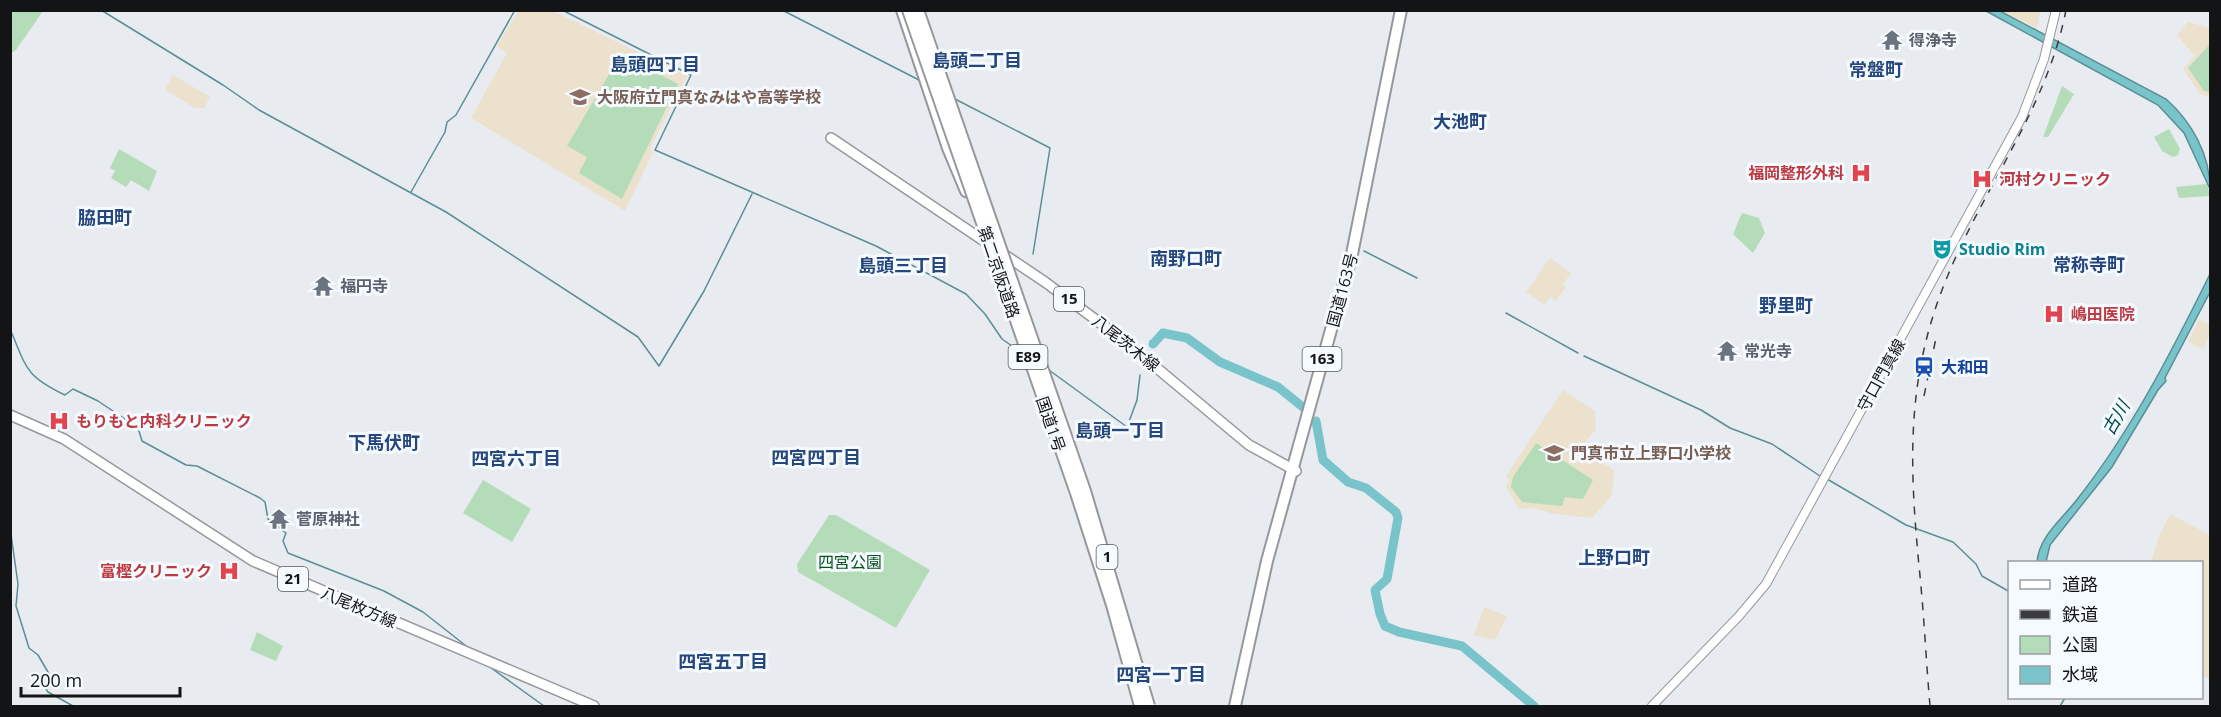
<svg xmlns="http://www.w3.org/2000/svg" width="2221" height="717" viewBox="0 0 2221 717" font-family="'Open Sans','Noto Sans JP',sans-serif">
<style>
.education{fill:#ebe1cc}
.green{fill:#b5dcb9}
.water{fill:#79c3cb;stroke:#5a8e95;stroke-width:1.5}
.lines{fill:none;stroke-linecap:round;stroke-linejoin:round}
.stream{stroke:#5a8e95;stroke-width:1.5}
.river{stroke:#79c3cb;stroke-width:9}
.secondary-casing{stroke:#94989d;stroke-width:10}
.primary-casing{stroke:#94989d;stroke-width:12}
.highway-casing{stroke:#94989d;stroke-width:14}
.secondary{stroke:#fff;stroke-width:8}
.primary{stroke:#fff;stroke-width:9}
.highway{stroke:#fff;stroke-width:10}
.rail{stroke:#3a3b3e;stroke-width:1.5;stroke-dasharray:8 8;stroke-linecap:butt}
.highway-bridge-casing{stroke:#94989d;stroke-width:14;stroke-linecap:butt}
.highway-bridge{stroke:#fff;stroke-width:10}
.labels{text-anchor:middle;stroke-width:6;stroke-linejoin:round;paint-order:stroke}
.shield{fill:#f5fafe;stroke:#57595c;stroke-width:1.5}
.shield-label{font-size:15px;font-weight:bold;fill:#131416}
.worship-label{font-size:16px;font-weight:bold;fill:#5b616d;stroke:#f5fafe;text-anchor:start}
.education-label{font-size:16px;font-weight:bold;fill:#785e54;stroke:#f5fafe;text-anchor:start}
.health-label{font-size:16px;font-weight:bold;fill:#be3a42;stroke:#f5fafe;text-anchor:start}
.culture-label{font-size:16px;font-weight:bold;fill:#0d838f;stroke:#f5fafe;text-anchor:start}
.street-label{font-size:16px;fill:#131416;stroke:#f5fafe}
.transit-label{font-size:16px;font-weight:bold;fill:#164399;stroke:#f5fafe;text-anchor:start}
.park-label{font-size:16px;fill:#09511e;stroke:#f5fafe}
.neighbourhood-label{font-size:18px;font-weight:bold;fill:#26477d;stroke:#f5fafe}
.water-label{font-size:18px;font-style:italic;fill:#01494f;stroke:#f5fafe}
</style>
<rect width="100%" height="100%" fill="#e8ecf1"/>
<!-- education -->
<g class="education">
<path d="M518,11H553L687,76L650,149L653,152L625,211L471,118L507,53L497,46Z"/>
<path d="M2000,11H2040L2037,28L2003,12Z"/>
<path d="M2188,22L2210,28V97L2200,94L2183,69L2195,56L2177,35Z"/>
<path d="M173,75L210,97L204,108H195L165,90Z"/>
<path d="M1550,258L1571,273L1563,284L1566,287L1556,301L1550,297L1545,305L1526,292Z"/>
<path d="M2199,319L2210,325V335L2203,349L2188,342Z"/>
<path d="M1563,390L1595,411L1596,429L1580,449L1614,470L1612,495L1592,518L1554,514L1533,508L1519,509L1506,487L1509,480L1506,476Z"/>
<path d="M2170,514L2210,535V679L2202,675V562H2151L2159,536Z"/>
<path d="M1484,607L1507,616L1495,640L1474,635Z"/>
</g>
<!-- green -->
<g class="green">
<path d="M11,10L43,11L16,50L11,53Z"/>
<path d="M2210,44V92L2204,91L2188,68Z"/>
<path d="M621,54L678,84L622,199L579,173L587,157L567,146Z"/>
<path d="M2062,86L2074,94L2048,137H2043Z"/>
<path d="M2169,129L2180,149L2178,155L2173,157L2162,151L2154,137Z"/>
<path d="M119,149L157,171L149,191L131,180L126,187L111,178L115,171L110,168Z"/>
<path d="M2207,184L2210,196L2179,198L2176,187Z"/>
<path d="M1742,213L1759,218L1765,233L1753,253L1733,234Z"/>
<path d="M1536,443L1593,480L1583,499L1565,497L1562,506L1522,502L1511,487L1513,477Z"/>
<path d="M483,480L531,509L512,542L463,513Z"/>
<path d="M829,515H836L930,570L896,628L798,572L797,564Z"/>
<path d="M257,632L283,646L276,661L250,650Z"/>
</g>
<!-- water -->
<g class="water">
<path d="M1986,11H2000L2166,99C2192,122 2210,155 2210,189L2184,133L2158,105Z"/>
<path d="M2210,274V292L2165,378L2166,381L2158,390L2112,467L2050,545L2046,562H2037C2039,537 2060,521 2075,502C2130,433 2171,353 2210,274Z"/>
</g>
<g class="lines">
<!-- stream -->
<g class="stream">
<path d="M101,10L223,85L259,110L446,212L638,337L659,366L704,291L752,194"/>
<path d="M562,10L691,75L655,150L876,246L966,294L985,314L1002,339L1022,353"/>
<path d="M782,10L921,81"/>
<path d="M955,99L1050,148L1033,254"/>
<path d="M411,192L445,132L447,122L456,115L515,10"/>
<path d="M1364,251L1417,278"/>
<path d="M1506,313L1578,353"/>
<path d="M10,329C27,368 24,375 65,395L73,389L98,401L134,425L139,431L142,441L186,465L197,466L260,498L265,502L268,519L286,533L283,541L288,553L384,591L423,612L470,649"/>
<path d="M1150,341L1153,344"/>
<path d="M1584,356L1701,410L1730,428L1772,444L1820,476"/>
<path d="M1049,370L1127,427L1137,400L1140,375"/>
<path d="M1827,479L1906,525L1953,542L1976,564L1982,576L2010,592"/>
<path d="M10,527L18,584L16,606L29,648L38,655L52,679L46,689L48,692L73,706"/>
<path d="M487,665L544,706"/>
<path d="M2060,706L2065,698"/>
</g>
<!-- river -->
<g class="river">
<path d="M1153,344L1163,333L1187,338L1220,362L1278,387L1304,408"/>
<path d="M1316,421L1323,460L1348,482L1366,488L1396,512L1398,518L1387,579L1375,590L1380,614L1385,626L1399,632L1462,646L1534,706"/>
</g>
<!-- secondary casing -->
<g class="secondary-casing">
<path id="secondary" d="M1652,706L1739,616L1766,584L2022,117L2044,59L2056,10"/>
</g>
<!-- primary casing -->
<g class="primary-casing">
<g id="primary">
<path d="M831,138L1045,282L1127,343L1249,445L1296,471"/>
<path d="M10,415L64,439L253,561L594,706"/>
</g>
</g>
<!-- highway casing -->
<g class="highway-casing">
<g id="highway">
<path d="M902,10L948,148L966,191"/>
<path d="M1235,706L1267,561L1352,254L1401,10"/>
</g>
</g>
<!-- secondary -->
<use href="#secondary" class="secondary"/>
<!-- primary -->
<use href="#primary" class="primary"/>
<!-- highway -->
<use href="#highway" class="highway"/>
<!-- rail -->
<g class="rail">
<path d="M1924,396L1936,338"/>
<path d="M1930,706C1926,660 1924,613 1919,566C1909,461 1906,375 1948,275C1985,185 2047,108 2066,10"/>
</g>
<!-- highway-bridge casing -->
<g class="highway-bridge-casing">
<g id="highway-bridge">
<path d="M908,10L1076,493L1112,605L1140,706"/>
<path d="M918,10L1085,491L1149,706"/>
</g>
</g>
<!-- highway-bridge -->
<use href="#highway-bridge" class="highway-bridge"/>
</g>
<!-- icons -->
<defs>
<g id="temple-bare" transform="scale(1.62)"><path d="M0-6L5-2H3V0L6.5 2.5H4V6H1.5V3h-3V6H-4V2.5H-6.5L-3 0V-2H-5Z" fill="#6b7280" stroke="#f5fafe" stroke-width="2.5" paint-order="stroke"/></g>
<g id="school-bare" transform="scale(1.62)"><path d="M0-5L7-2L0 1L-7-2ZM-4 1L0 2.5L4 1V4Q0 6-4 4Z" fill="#8d6e63" stroke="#f5fafe" stroke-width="2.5" paint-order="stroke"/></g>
<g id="hospital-bare" transform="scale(1.62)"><path d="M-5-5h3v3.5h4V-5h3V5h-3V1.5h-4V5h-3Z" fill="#e0444e" stroke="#f5fafe" stroke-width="2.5" paint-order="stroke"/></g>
<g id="theatre-bare" transform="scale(1.62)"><path d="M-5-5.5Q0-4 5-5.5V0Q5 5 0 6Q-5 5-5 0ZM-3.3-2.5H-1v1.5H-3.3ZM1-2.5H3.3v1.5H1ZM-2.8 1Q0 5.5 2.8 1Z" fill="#0f9aa8" stroke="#f5fafe" stroke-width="2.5" paint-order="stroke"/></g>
<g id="station-bare" transform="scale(1.62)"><path d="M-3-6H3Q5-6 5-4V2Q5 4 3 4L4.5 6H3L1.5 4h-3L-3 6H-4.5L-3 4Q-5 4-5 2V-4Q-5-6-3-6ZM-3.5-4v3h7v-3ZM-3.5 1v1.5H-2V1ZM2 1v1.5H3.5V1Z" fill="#1a4fb4" stroke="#f5fafe" stroke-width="2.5" paint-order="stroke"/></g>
</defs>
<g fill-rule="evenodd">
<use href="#temple-bare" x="1892" y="40"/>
<use href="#school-bare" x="580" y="97"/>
<use href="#hospital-bare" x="1861" y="173"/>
<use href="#hospital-bare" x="1982" y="179"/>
<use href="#theatre-bare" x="1942" y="249"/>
<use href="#temple-bare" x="323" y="286"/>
<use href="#hospital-bare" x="2054" y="314"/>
<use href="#temple-bare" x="1727" y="351"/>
<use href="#station-bare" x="1924" y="367"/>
<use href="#hospital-bare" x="59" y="421"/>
<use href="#school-bare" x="1554" y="453"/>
<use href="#temple-bare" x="279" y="519"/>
<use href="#hospital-bare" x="229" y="571"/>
</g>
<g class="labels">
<!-- shield labels -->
<g class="shield">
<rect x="1054" y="287" width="30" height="24" rx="4.5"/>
<rect x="1008.5" y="345" width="39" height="24" rx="4.5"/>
<rect x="1302.5" y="347" width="39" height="24" rx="4.5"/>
<rect x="1096.5" y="545" width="21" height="24" rx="4.5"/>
<rect x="278" y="567" width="30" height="24" rx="4.5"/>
</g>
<g class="shield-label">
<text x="1069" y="304">15</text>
<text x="1028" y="362">E89</text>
<text x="1322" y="364">163</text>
<text x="1107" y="562">1</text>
<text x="293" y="584">21</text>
</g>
<!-- worship labels -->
<g class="worship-label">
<text x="1909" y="46">得浄寺</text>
<text x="340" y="292">福円寺</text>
<text x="1744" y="357">常光寺</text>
<text x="296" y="525">菅原神社</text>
</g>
<!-- education labels -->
<g class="education-label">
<text x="597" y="103">大阪府立門真なみはや高等学校</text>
<text x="1571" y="459">門真市立上野口小学校</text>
</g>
<!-- health labels -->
<g class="health-label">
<text x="1844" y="179" text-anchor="end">福岡整形外科</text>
<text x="1999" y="185">河村クリニック</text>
<text x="2071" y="320">嶋田医院</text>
<text x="76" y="427">もりもと内科クリニック</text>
<text x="212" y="577" text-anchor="end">富樫クリニック</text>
</g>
<!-- culture labels -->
<g class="culture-label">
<text x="1959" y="255">Studio Rim</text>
</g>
<!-- street labels -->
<g class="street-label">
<text transform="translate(999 272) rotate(71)" y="6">第二京阪道路</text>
<text transform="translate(1342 290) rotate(-75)" y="6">国道163号</text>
<text transform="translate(1126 343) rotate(38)" y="6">八尾茨木線</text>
<text transform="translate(1881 375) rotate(-61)" y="6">守口門真線</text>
<text transform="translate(1051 424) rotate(71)" y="6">国道1号</text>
<text transform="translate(359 607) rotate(23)" y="6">八尾枚方線</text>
</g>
<!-- transit labels -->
<g class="transit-label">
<text x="1941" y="373">大和田</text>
</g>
<!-- park labels -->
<g class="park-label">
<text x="850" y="568">四宮公園</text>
</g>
<!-- neighbourhood labels -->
<g class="neighbourhood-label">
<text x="977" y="67">島頭二丁目</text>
<text x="655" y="71">島頭四丁目</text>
<text x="1876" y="76">常盤町</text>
<text x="1460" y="128">大池町</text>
<text x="105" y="224">脇田町</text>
<text x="1186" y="265">南野口町</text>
<text x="2089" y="271">常称寺町</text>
<text x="903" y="272">島頭三丁目</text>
<text x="1786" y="312">野里町</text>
<text x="1120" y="437">島頭一丁目</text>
<text x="384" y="449">下馬伏町</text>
<text x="816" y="464">四宮四丁目</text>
<text x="516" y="465">四宮六丁目</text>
<text x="1614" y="564">上野口町</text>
<text x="723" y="668">四宮五丁目</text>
<text x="1161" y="681">四宮一丁目</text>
</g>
<!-- water labels -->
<g class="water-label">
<text transform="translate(2116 418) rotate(-60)" y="6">古川</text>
</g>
</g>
<!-- border -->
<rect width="2221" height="717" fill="none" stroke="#131416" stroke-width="24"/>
<!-- legend -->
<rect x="2008" y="561" width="195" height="138" fill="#f5fafe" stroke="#9b9ea1" stroke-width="1.5"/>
<rect x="2020" y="580" width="30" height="9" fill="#ffffff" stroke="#9b9ea1" stroke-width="1.5"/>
<text x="2062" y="591" font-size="18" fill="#131416">道路</text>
<rect x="2020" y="610" width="30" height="9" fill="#3a3b3e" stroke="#9b9ea1" stroke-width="1.5"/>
<text x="2062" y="621" font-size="18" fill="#131416">鉄道</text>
<rect x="2020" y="636" width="30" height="18" fill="#b5dcb9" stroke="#9b9ea1" stroke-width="1.5"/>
<text x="2062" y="651" font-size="18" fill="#131416">公園</text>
<rect x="2020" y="666" width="30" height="18" fill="#79c3cb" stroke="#9b9ea1" stroke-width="1.5"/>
<text x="2062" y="681" font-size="18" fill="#131416">水域</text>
<!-- scale -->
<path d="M21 687v9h159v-9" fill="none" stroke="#131416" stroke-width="3"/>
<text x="30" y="687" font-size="18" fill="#131416" stroke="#f5fafe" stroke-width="4.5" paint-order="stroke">200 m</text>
</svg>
